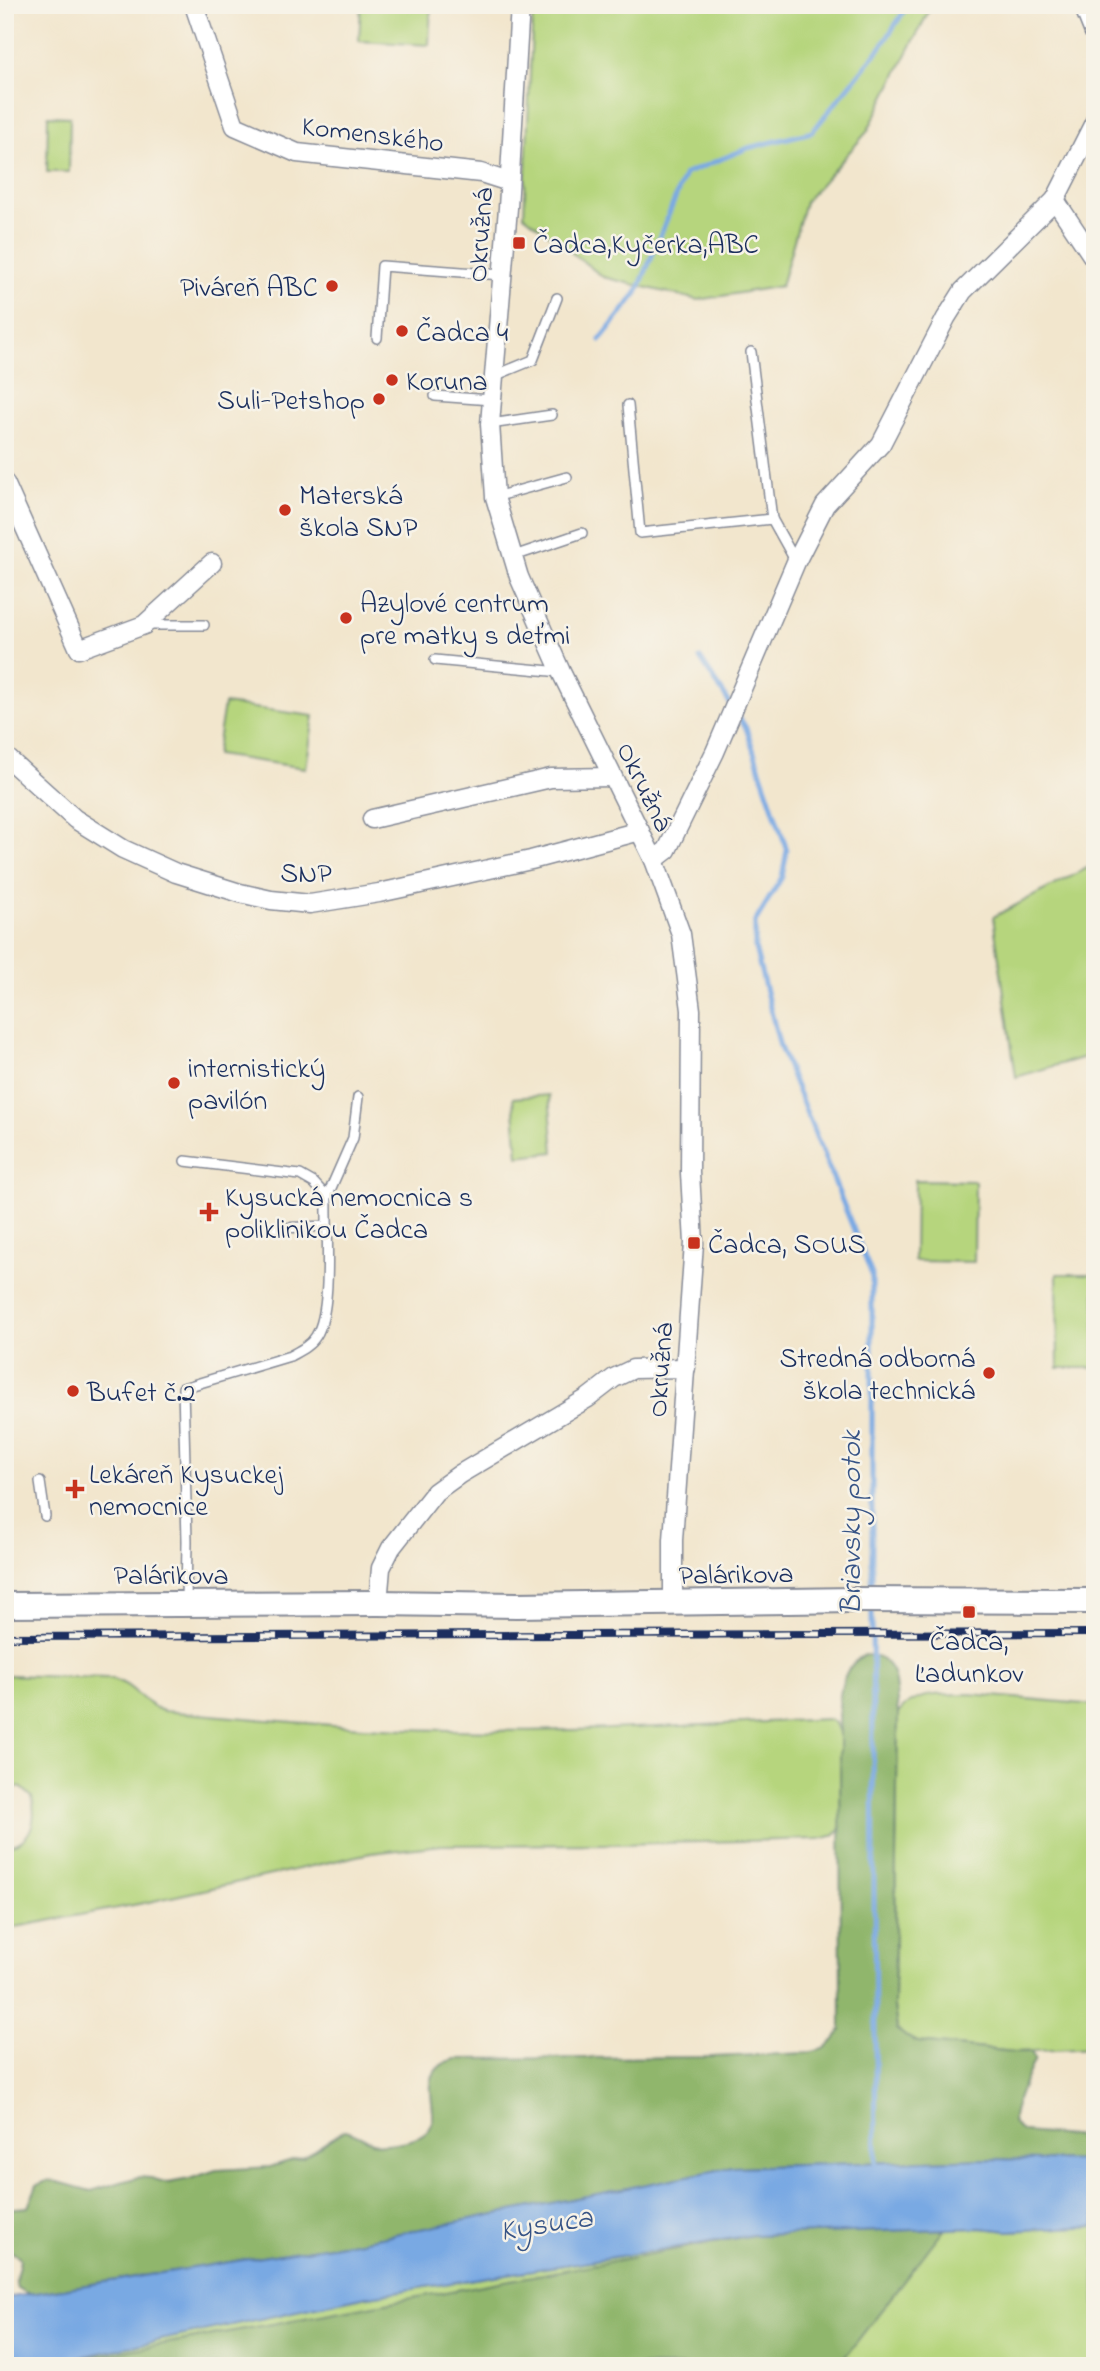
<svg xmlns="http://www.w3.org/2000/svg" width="1100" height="2371" viewBox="0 0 1100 2371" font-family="'Indie Flower',sans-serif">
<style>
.green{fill:#b6d57d;stroke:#68826e;stroke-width:2}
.forest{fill:#90b66c;stroke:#567265;stroke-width:2}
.water{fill:#79a9e3;stroke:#4a6ca0;stroke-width:2}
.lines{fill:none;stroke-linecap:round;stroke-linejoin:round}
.stream{stroke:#79a9e3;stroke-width:5}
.service-casing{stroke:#868a96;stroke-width:12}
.minor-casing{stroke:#868a96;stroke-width:21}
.secondary-casing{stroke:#868a96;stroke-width:28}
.service{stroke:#fff;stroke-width:9}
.minor{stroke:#fff;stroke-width:18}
.secondary{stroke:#fff;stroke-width:24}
.rail-casing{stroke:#1b2f5e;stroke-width:8}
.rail{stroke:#f7f3e8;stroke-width:5;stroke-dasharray:16;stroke-linecap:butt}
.poi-dot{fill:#c8321e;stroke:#f7f3e8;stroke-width:2.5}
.labels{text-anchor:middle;stroke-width:5;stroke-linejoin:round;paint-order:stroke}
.street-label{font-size:28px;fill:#1b2f5e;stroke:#f7f3e8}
.poi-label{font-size:28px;fill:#1b2f5e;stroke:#f7f3e8;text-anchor:start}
.water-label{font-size:30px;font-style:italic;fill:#375486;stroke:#f7f3e8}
</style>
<rect width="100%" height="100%" fill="#f7f3e8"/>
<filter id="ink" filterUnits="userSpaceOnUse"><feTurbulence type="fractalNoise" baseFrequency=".0143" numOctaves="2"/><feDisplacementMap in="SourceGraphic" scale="14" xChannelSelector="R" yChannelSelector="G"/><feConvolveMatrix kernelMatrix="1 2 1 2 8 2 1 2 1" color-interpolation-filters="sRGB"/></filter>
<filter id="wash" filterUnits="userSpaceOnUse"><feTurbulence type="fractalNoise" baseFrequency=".00686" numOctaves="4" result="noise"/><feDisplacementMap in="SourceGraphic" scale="28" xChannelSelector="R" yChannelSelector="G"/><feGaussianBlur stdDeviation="1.57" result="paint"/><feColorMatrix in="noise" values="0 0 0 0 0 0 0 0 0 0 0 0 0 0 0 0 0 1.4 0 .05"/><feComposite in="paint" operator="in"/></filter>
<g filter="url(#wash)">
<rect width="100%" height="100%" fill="#f2e6cd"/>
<!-- green -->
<g class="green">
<path d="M361,5H431L429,45L359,41Z"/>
<path d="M533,5H932L867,132L805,202L781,286L698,300L603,277L524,215Z"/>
<path d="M48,116L70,117L69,172H47Z"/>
<path d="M224,704L314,716L306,768L216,755Z"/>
<path d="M1095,864V1054L1016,1077L993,917Z"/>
<path d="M549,1095L554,1152L518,1156L513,1098Z"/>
<path d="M915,1180L975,1181L974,1262L914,1261Z"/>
<path d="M1057,1274H1095V1368H1058Z"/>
<path d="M5,1675L108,1678C137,1684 139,1703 163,1711C258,1719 354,1729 450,1730C576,1733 702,1725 828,1719L835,1723L840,1735L841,1826C836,1836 830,1837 819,1839L621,1844L442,1845L371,1853L144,1903L5,1929V1846C32,1844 37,1820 32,1797L22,1788L5,1784Z"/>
<path d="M970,1694L1095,1705V2048L1015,2052L918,2042L904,2036L897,2029L894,2006L898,1714C914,1690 944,1695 970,1694Z"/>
<path d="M1095,2226V2366H38L363,2297L753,2235L980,2228L1009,2231Z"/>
</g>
<!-- forest -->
<g class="forest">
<path d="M865,1655C900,1657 895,1687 898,1714L894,2006L897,2029L905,2036L918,2042L1015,2052H1031L1035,2059C1029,2072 1013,2106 1013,2119C1013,2126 1019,2129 1024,2132L1095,2138V2161L988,2159L733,2167L355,2242L29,2294L17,2288C13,2278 20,2268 20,2258L15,2253L5,2251V2209L28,2207L37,2185L47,2181L58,2182L91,2191L138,2177L151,2178L168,2183L189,2179L216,2170L270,2167L305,2156L345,2130C357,2132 367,2142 380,2144C389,2145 398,2142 407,2141C456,2131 417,2093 437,2069C442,2063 449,2061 456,2059L711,2057L808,2053L824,2049L835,2040L841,2029L840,1735C838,1707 836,1669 865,1655Z"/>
<path d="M944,2229L838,2366H44L754,2235Z"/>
</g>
<!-- water -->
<path class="water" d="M988,2159L1095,2161V2226L1009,2231L980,2228L753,2235L363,2297L38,2366H5V2298L355,2242L733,2167Z"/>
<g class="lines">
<!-- stream -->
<g class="stream">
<path d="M600,340L637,293L685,174L748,148L812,132L881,47L908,5"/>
<path d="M700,658L731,705"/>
<path d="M736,713L746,728L787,850L782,877L755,922V948L780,1047L872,1275V1593"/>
<path d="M872,1606L876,2167"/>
</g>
</g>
</g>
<g filter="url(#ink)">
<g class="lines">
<!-- service casing -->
<g class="service-casing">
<g id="service">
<path d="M377,338L382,266L502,275"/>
<path d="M751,352L772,519"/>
<path d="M494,376L533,360L557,298"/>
<path d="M435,396L492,400"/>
<path d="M628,405L640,533L772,519L796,562"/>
<path d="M490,424L552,415"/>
<path d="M495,497L567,477"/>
<path d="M511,557L582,533"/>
<path d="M146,625H204"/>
<path d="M435,660L561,672"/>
<path d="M185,1161L300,1175L314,1183L327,1197C326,1231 333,1310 316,1336C310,1346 299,1351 290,1356L183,1388L187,1541L186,1602"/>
<path d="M327,1197L353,1138L358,1097"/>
<path d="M259,1229L326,1226"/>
<path d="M40,1482L45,1516"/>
</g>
</g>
<!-- minor casing -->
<g class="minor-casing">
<g id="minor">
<path d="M194,5L235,126L297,153L481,173L509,182"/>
<path d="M520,5L508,208L490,424L495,497L519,577L561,672L654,860L681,934L691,1010L690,1173L694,1243L673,1540V1605"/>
<path d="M1083,5L1095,35"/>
<path d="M1055,200L1095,260"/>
<path d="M5,483L79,649L144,625L212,563"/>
<path d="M5,756L75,819L123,849L176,873L240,893L271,900L310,904L379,893L531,860L640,831"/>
<path d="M372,819L551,778L612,777"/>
<path d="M654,860L667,850L715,752L796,562L825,505L881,444L946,318L963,291L1055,200L1095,121"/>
<path d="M378,1603L381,1568L391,1548L435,1492L460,1474L588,1398L614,1378L633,1369L686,1368"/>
</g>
</g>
<!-- secondary casing -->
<g class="secondary-casing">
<path id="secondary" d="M5,1605L378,1603L517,1605L855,1600L1095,1601"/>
</g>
<!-- service -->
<use href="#service" class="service"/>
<!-- minor -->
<use href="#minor" class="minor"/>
<!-- secondary -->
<use href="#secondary" class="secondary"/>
<!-- rail casing -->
<g class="rail-casing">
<path id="rail" d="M5,1637L1095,1633"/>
</g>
<!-- rail -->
<use href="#rail" class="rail"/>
</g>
</g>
<!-- markers -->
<g class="poi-dot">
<rect x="512" y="236" width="14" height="14" rx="3.5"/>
<circle cx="332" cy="286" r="7"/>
<circle cx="402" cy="331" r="7"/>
<circle cx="392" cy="380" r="7"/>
<circle cx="379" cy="399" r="7"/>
<circle cx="285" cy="510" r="7"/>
<circle cx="346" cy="618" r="7"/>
<circle cx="174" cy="1083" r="7"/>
<path d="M205.5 1201.5h7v7h7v7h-7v7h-7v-7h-7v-7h7z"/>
<rect x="687" y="1236" width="14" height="14" rx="3.5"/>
<circle cx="989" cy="1373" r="7"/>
<circle cx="73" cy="1391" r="7"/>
<path d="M71.5 1478.5h7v7h7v7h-7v7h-7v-7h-7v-7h7z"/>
<rect x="962" y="1605" width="14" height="14" rx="3.5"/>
</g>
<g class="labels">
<!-- street labels -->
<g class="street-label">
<text transform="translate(373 133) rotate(7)" y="10">Komenského</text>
<text transform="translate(479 235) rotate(-86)" y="10">Okružná</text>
<text transform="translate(646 786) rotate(64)" y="10">Okružná</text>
<text x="306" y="882">SNP</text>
<text transform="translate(659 1370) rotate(-86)" y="10">Okružná</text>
<text transform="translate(736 1573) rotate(-1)" y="10">Palárikova</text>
<text x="171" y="1584">Palárikova</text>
</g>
<!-- poi labels -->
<g class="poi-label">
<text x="533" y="253">Čadca,Kyčerka,ABC</text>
<text x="318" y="296" text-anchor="end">Piváreň ABC</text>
<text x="416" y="341">Čadca 4</text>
<text x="406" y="390">Koruna</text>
<text x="365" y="409" text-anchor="end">Suli-Petshop</text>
<text x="299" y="504">Materská<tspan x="299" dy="32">škola SNP</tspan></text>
<text x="360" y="612">Azylové centrum<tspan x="360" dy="32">pre matky s deťmi</tspan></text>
<text x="188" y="1077">internistický<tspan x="188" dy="32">pavilón</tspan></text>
<text x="225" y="1206">Kysucká nemocnica s<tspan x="225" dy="32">poliklinikou Čadca</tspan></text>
<text x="708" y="1253">Čadca, SOUS</text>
<text x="975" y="1367" text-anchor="end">Stredná odborná<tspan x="975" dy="32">škola technická</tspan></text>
<text x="87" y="1401">Bufet č.2</text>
<text x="89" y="1483">Lekáreň Kysuckej<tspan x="89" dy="32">nemocnice</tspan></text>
<text x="969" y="1650" text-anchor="middle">Čadca,<tspan x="969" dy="32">Ľadunkov</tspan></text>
</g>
<!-- water labels -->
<g class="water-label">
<text transform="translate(850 1523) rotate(-90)" y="10">Briavsky potok</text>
<text transform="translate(546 2223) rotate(-9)" y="10">Kysuca</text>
</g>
</g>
<!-- margin -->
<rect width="1100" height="2371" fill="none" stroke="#f7f3e8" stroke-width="28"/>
</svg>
